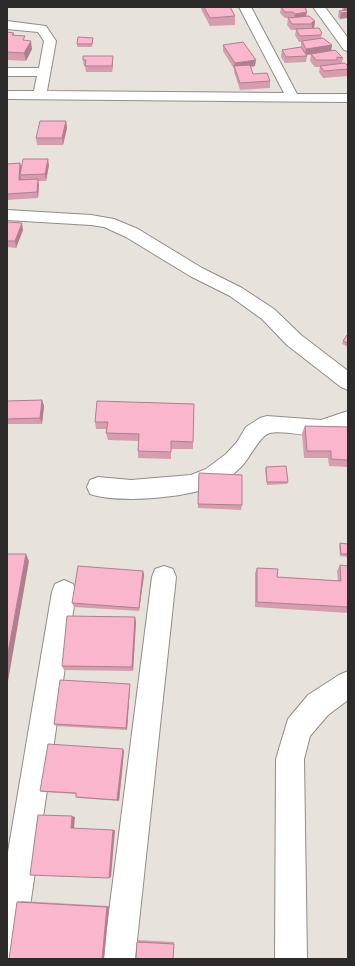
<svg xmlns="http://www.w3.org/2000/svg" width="355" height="966" viewBox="0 0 355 966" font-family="'Work Sans',sans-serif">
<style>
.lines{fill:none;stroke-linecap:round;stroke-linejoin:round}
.minor-casing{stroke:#928c88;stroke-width:2}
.minor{fill:#fff;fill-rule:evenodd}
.wall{fill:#d69daf}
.shaded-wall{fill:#ae7f8f}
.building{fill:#f9b6cc;stroke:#ae7f8f}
</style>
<rect width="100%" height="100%" fill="#e8e2dd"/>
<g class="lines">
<!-- minor casing -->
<g class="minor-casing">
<g id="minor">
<path d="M239,7H251L297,94H348V102L7,99V91H34L37,76H7V68H39L44,41L38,32L7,29V21L46,26L56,41L47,91L284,93Z"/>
<path d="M313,7H325L348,38V51L344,50Z"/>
<path d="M7,210L91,215L114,219L138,229L202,268L242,288L274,309L301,335L348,371V390L341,387L287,345L262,319L230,296L190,276L126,237L104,227L91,225L7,220Z"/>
<path d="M348,411V427C339,430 328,436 319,436C307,436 280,430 270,433C260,435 250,458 241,467C235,472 229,479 222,482C195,498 120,504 90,494L87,487L90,480L98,477L131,480L191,475L206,469L226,454L237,442L246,427L260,418L267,416L321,420Z"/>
<path d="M164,566L173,569L176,577L135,959H103L152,577L155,569Z"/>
<path d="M64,580L73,584L76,592L23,954L21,959H7V858L52,592L55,584Z"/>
<path d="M348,671V700L328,715L310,736L304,759L307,959H275L276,759L288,719L308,695L339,675Z"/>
</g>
</g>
<!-- minor -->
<use href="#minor" class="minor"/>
</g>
<!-- wall -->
<g class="wall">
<path d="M201,7H230L235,16V25L210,26L202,11Z"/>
<path d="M281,7L307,17L315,21L314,28H313L322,33L321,38L332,45L331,51L343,58L342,63L348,66V76L323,78L319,72L320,67H315L310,61L311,54L320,53L306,55L307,56L306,62L285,63L281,57L282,50L301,47V42H299L295,35L296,30H291L287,25L288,18H291H285L280,13Z"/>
<path d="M342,7H348L340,19L338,17L339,11H342Z"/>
<path d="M7,32L14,33V36L25,40L32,49L26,61L7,60Z"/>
<path d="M93,38V41L92,47H77V44Z"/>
<path d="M223,45L255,66L250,67L253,74L270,81V88L240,90L234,72V69L223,51Z"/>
<path d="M113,56V62L112,72H86L85,66H84L83,60Z"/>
<path d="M66,121L67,128L63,145H37L36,138Z"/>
<path d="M49,165L46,181H38L39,186L38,198L7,200V167L21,168Z"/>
<path d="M7,222L23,230L16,248L7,247Z"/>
<path d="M348,335V347L342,344L343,341Z"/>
<path d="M42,400L44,406L42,424H7V401Z"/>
<path d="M97,401L193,442V449H171V459L138,458V441L108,440L106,433L107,429H96L95,422Z"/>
<path d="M305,426L348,427V467L329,466L328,458H304L302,433Z"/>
<path d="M266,467L288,482L287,484L267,485L265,470Z"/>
<path d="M199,473L242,505L241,510L198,508Z"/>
<path d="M340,543L348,544V557L340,556L339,546Z"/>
<path d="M340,565L348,566V613L255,607V573L257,568L277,577L338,581L337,571Z"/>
<path d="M143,571L144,575L139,611L74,607L72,603Z"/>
<path d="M136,622L133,671L64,670L62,666Z"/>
<path d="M130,687L127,730L56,726L54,724Z"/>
<path d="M124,751L119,801L79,798L76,797V794L43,792L40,791Z"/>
<path d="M22,901L109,906L104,959L17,902Z"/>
<path d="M138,940L174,942L173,959L137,942Z"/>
</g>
<!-- shaded-wall -->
<g class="shaded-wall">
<path d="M344,8H348V18L340,19L341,13H343Z"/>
<path d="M307,12L306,18L294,20L295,14Z"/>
<path d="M315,21L314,28H312V22Z"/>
<path d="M31,41L32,49L26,61L24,53Z"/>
<path d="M332,45L331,51L305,55L306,49Z"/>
<path d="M113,56V62L112,72V66Z"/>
<path d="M256,60L255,66L235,69L234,66L235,63Z"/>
<path d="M66,121L67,128L63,145L62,138Z"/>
<path d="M48,159L49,165L46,181L45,174Z"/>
<path d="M20,163L22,169L20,175L21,180V187L19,180Z"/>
<path d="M38,179L39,186L38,198L37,192Z"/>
<path d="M22,223L23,230L16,248L15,241Z"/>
<path d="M42,400L44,406L42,424L40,418Z"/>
<path d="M26,554L29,561L7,687V658Z"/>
<path d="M143,571L144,575L139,611V608Z"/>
<path d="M135,617L136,622L133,671L132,667Z"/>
<path d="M130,684V687L127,730L126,728Z"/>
<path d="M123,749L124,751L119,801L117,800Z"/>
<path d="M72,816L75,817L74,828H71Z"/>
<path d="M113,830H115L111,877L109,878Z"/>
<path d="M109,906L104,959H102L107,907Z"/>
</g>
<!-- building -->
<g class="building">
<path d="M204,7H230L235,16L210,18Z"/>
<path d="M281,7H305L307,12L295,14L293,12H285Z"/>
<path d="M348,10V12L341,13L339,11Z"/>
<path d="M309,16L315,21L312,22V24H292L288,18Z"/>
<path d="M319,28L322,33L320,35L300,36L296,29Z"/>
<path d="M7,32L14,33L12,35L25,36L23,40L31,41L24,53L7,52Z"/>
<path d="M78,37L93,38L92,44H77Z"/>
<path d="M323,38L332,45L306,49L302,41Z"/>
<path d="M243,42L256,60L235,63L223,45Z"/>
<path d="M301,47L307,56L286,57L282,50Z"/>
<path d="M335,50L343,58L337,57V60H316L311,54Z"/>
<path d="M83,56H113L112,66H85L86,60H83Z"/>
<path d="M345,63L348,66V69L324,71L320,66Z"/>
<path d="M250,65L253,74L267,73L270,81L240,83L234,66Z"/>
<path d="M40,121H66L62,138H36Z"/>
<path d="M23,159H48L45,174L20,175Z"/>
<path d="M20,163L19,180L38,179L37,192L7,194V164Z"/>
<path d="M7,222L22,223L15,241H7Z"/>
<path d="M347,335H348V343L343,341Z"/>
<path d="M42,400L40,418L7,419V401Z"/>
<path d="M97,401L194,404L193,442L171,441V452L138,451L139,434L106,433L108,422H95Z"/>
<path d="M305,426L348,427V460L331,459V451H307Z"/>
<path d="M286,466L288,482H267L266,467Z"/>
<path d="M199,473L242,475V505L198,504Z"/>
<path d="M340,543L348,544V554H341Z"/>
<path d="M7,554H26L7,658Z"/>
<path d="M340,565L348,566V607L257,602V568L278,569L277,577L341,581Z"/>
<path d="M78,566L143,571L139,608L72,603Z"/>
<path d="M67,616L135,617L132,667L62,666Z"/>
<path d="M60,680L130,684L126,728L54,724Z"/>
<path d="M48,744L123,749L117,800L76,797V793L40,791Z"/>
<path d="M38,815L72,816L71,828L113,830L109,878L30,875Z"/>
<path d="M17,902L107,907L102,959H9Z"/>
<path d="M137,942L174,944L173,959H136Z"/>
</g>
<!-- border -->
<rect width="355" height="966" fill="none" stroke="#2d2b29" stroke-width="16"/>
</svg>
